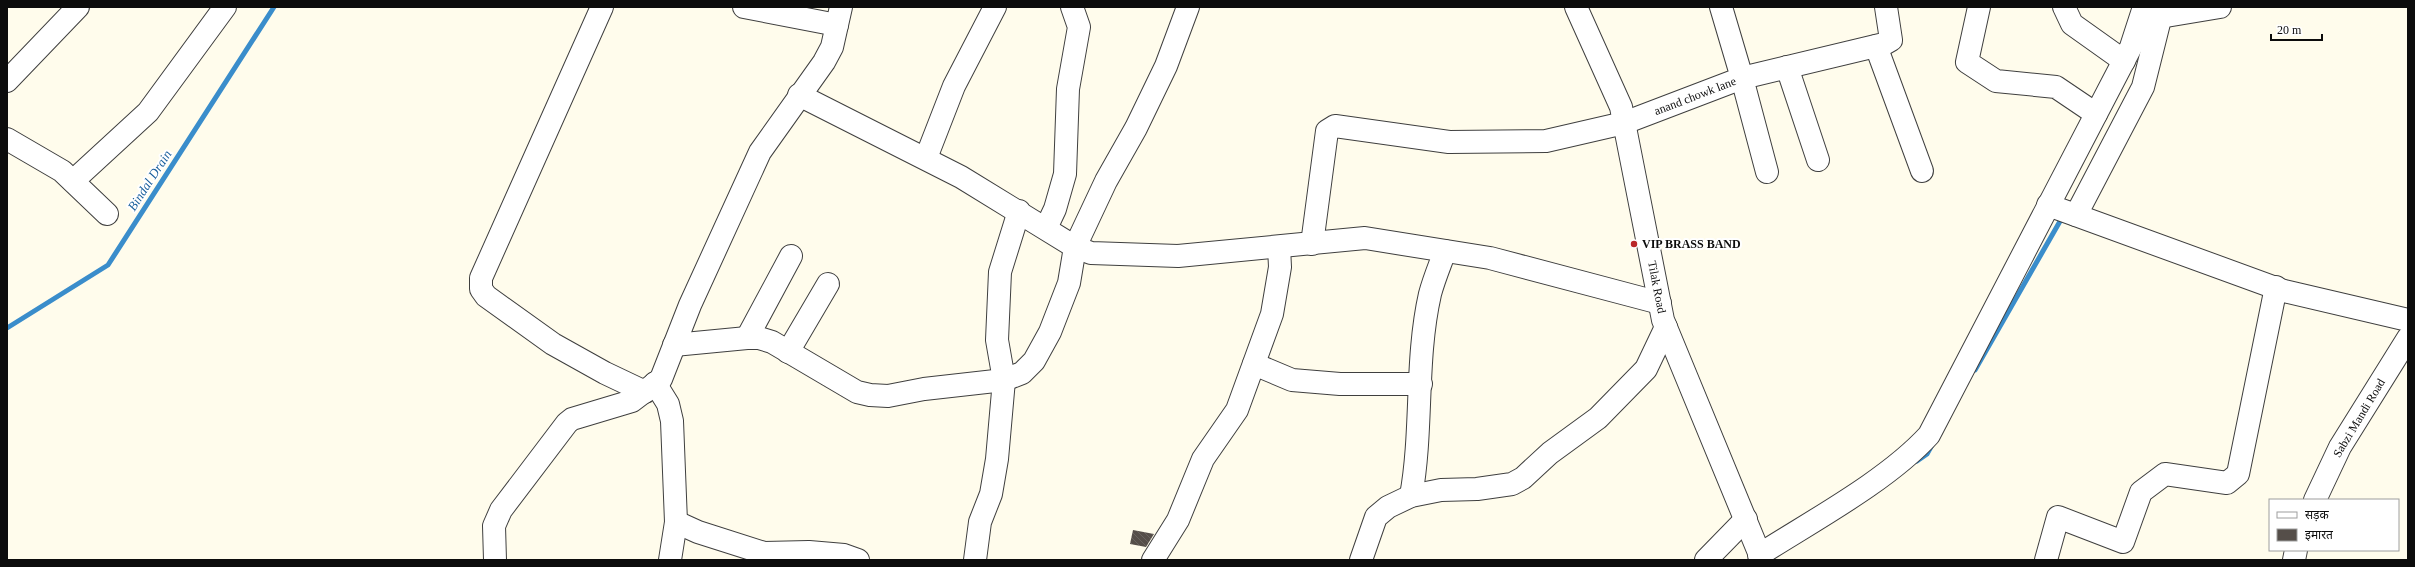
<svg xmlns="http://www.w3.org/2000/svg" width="2415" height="567" viewBox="0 0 2415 567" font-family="'Times New Roman','Noto Sans Devanagari',serif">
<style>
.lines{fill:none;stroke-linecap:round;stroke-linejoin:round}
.stream{stroke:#3a8dcb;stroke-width:5}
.building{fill:url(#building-back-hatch)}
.minor-casing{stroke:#3f3f3f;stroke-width:24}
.minor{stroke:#fff;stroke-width:22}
.poi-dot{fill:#ba2729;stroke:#fff;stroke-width:1.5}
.labels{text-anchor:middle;stroke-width:4;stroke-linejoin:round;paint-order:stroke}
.street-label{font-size:12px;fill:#0c0c0c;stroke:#fff}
.poi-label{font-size:12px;font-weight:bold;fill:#0c0c0c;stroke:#fff;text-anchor:start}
.water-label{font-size:13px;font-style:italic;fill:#185e9c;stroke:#fff}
</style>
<defs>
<pattern id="building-back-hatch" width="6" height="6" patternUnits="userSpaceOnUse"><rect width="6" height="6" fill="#554e49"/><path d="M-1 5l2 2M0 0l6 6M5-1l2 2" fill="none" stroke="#68635f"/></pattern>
</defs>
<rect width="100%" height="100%" fill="#fffcec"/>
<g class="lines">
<!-- stream -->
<g class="stream">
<path d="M7,328L108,265L274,7"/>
<path d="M1975,370L2063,216"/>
<path d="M1917,461L1927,454L1932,445"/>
</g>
</g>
<!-- building -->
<path class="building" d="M1133,530L1154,534L1146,547L1130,544Z"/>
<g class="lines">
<!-- minor casing -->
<g class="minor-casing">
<g id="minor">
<path d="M602,7L481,278V289L486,296L553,344L605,373L645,392"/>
<path d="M744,7L837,25"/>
<path d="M1576,7L1621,107L1663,320L1762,560"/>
<path d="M1979,7L1967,62L1996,81L2056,87L2096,114"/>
<path d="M2064,7L2072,24L2124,61"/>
<path d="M2148,19L2220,7"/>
<path d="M1876,46L1922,171"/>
<path d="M1787,67L1818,160"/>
<path d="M7,81L78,7"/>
<path d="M799,95L961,177L1075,247L1091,253L1178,256L1365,238L1490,258L1660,303"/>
<path d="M7,139L62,171L107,214"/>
<path d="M926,158L954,86L995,7"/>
<path d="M1767,172L1742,78L1884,44L1891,40L1886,7"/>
<path d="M73,181L148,112L225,7"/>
<path d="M2048,205L2284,291L2408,320"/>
<path d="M2076,215L2143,87L2163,7"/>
<path d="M1046,228L1055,209L1065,174L1068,89L1079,27L1072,7"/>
<path d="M1312,244L1327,131L1335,126L1449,142L1546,141L1624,123L1742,78L1721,7"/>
<path d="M747,338L791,256"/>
<path d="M674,345L747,338H759L772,342L857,392L870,395L888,396L924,389L1004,380L1022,373L1034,361L1050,332L1069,283L1075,247L1106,181L1136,128L1166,66L1188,7"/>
<path d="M788,352L828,284"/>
<path d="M1254,364L1292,380L1340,384H1421"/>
<path d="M655,383L668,404L672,421L676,522L670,560"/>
<path d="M1411,496C1423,430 1415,360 1430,294C1434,279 1440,265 1445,251"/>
<path d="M2315,500L2340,447L2408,338"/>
<path d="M676,522L698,532L764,553L809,552L844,555L858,560"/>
<path d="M1759,555C1812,521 1887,481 1929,435L2131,47L2144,7"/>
<path d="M495,560L494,526L501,510L567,423L572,419L632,401L661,379L690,305L760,152L824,62L832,47L841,7"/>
<path d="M975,560L980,522L991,494L997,459L1004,380L997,340L1000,272L1019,211"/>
<path d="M1153,560L1178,520L1203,459L1237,410L1272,314L1280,267L1279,247"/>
<path d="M1361,560L1376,517L1388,507L1411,496L1441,490L1477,489L1512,484L1523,478L1550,453L1598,418L1646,369L1666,327"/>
<path d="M1706,560L1746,519"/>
<path d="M2046,560L2058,517L2123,542L2141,492L2165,474L2227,483L2238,474L2276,287"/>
<path d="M2294,560L2296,550"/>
</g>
</g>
<!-- minor -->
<use href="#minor" class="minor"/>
</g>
<!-- markers -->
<circle class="poi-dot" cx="1634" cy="244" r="4"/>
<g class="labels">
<!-- street labels -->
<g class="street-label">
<text transform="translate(1695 96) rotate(-21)" y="4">anand chowk lane</text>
<text transform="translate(1657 287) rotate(79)" y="4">Tilak Road</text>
<text transform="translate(2359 418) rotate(-59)" y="4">Sabzi Mandi Road</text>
</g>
<!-- poi labels -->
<g class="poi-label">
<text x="1642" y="248">VIP BRASS BAND</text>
</g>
<!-- water labels -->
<g class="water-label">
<text transform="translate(149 180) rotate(-57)" y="5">Bindal Drain</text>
</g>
</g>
<!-- border -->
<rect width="2415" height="567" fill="none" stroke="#0c0c0c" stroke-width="16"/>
<!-- legend -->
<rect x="2269" y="499" width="130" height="52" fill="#ffffff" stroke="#9e9e9e"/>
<rect x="2277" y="512" width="20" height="6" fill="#ffffff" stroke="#9e9e9e"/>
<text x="2305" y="519" font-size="12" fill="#0c0c0c">सड़क</text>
<rect x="2277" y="529" width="20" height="12" fill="#554e49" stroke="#9e9e9e"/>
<text x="2305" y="539" font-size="12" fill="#0c0c0c">इमारत</text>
<!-- scale -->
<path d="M2271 34v6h51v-6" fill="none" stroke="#0c0c0c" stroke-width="2"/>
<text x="2277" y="34" font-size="12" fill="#0c0c0c" stroke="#ffffff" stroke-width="3" paint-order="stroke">20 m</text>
</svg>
